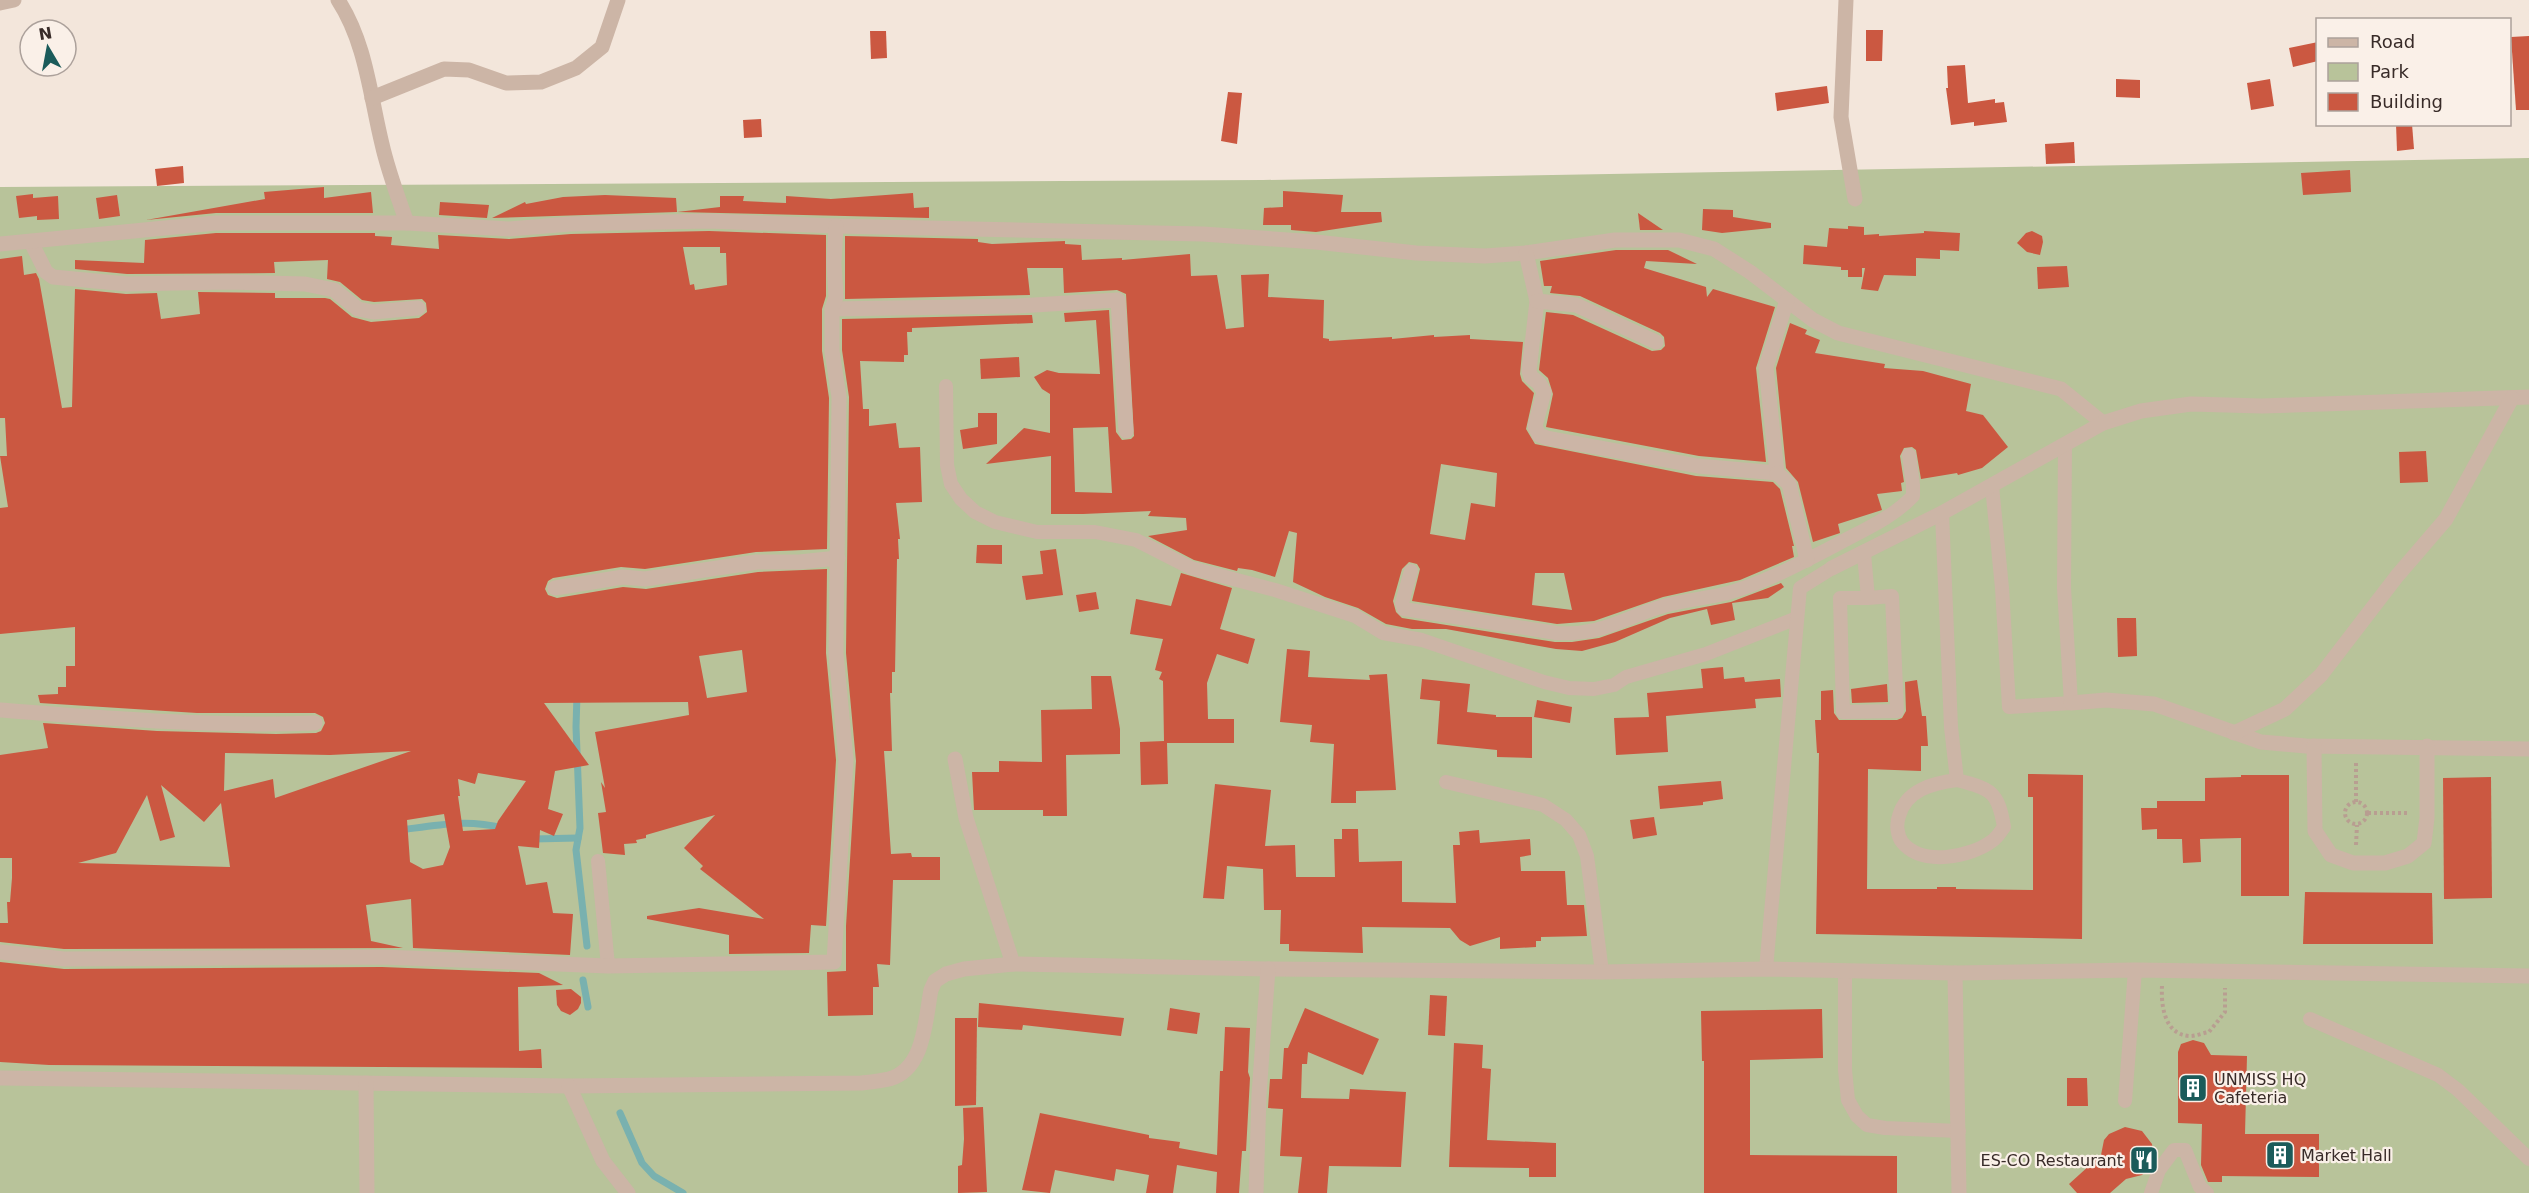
<svg xmlns="http://www.w3.org/2000/svg" width="2529" height="1193" viewBox="0 0 2529 1193" font-family="'DejaVu Sans',sans-serif">
<style>
.green{fill:#b8c39a}
.lines{fill:none;stroke-linecap:round;stroke-linejoin:round}
.stream{stroke:#79b1af;stroke-width:7}
.building{fill:#cb5841;fill-rule:evenodd}
.path{stroke:#b89e91;stroke-width:4;stroke-dasharray:3 3;stroke-linecap:butt}
.service{stroke:#ccb5a6;stroke-width:14}
.minor{stroke:#ccb5a6;stroke-width:15}
.labels{text-anchor:middle;stroke-width:4.5;stroke-linejoin:round;paint-order:stroke}
.poi-label{font-size:16px;fill:#382b28;stroke:#faf0e8;text-anchor:start}
</style>
<rect width="100%" height="100%" fill="#f3e6db"/>
<!-- green -->
<path class="green" d="M2529,158V1193H0V187L1263,180Z"/>
<g class="lines">
<!-- stream -->
<g class="stream">
<path d="M577,695L576,727L580,828L576,850L587,946"/>
<path d="M401,830C438,825 466,819 503,828"/>
<path d="M533,839L578,838"/>
<path d="M583,980L588,1007"/>
<path d="M620,1113L642,1163L654,1176L683,1193"/>
</g>
</g>
<!-- building -->
<g class="building">
<path d="M1866,30H1883L1882,61H1866Z"/>
<path d="M870,31H886L887,58L871,59Z"/>
<path d="M2529,36V110H2516L2511,37Z"/>
<path d="M2318,42V61L2293,67L2289,48Z"/>
<path d="M1965,65L1968,103L1995,99V103L2004,102L2007,122L1974,126V122L1951,125L1946,88H1948L1947,66Z"/>
<path d="M2116,79L2140,80V98L2116,97Z"/>
<path d="M2270,79L2274,106L2251,110L2247,83Z"/>
<path d="M1827,86L1829,103L1777,111L1775,93Z"/>
<path d="M1228,92L1242,93L1237,144L1221,141Z"/>
<path d="M761,119L762,137L744,138L743,120Z"/>
<path d="M2396,124H2412L2414,149L2397,151Z"/>
<path d="M2074,142L2075,163L2046,164L2045,144Z"/>
<path d="M183,166L184,183L157,186L155,169Z"/>
<path d="M2350,170L2351,192L2303,195L2301,173Z"/>
<path d="M324,187V198L371,192L373,213H216L146,220L265,199L264,192Z"/>
<path d="M1283,191L1343,195L1341,212H1381L1382,222L1316,232L1291,230V225H1263L1264,208L1283,207Z"/>
<path d="M913,193L914,208L929,207V218L677,212L720,207V196H744L743,201L786,203V196L831,199Z"/>
<path d="M33,194V198L58,196L59,219L37,220V216L19,218L16,196Z"/>
<path d="M117,195L120,216L99,219L96,198Z"/>
<path d="M605,195L676,198L677,212L492,218L525,202L526,204L563,197Z"/>
<path d="M440,202L489,205L487,218L439,215Z"/>
<path d="M1703,209L1733,210V217L1771,223V228L1722,233L1702,230Z"/>
<path d="M1638,213L1663,230H1640Z"/>
<path d="M1848,226L1864,227V235L1879,234V236L1924,233V231L1960,233L1959,251L1940,250V259L1916,258V276L1884,275L1878,291L1861,289L1865,268H1862V277H1848V270H1841V267L1803,264L1804,245L1827,247L1829,228L1848,229Z"/>
<path d="M709,231L826,235V296L822,309V351L829,398L827,549L756,552L645,569L621,567L553,578L548,581L545,589L548,595L557,598L623,587L646,589L758,572L827,569L826,653L836,760L826,926L811,925L809,953L729,954V935L647,919V916L699,908L764,919L700,869L703,866L684,848L715,815L646,835V838L636,840L637,843L624,844L625,855L603,853L598,813L606,812L601,782L605,788L595,732L689,715L688,702L544,703L589,765L555,771L548,809L563,814L554,836L540,830L539,848L518,846L526,885L547,882L553,913L573,914L570,955L413,948L411,899L366,905L371,941L403,948L64,949L0,942V923H8L7,902H10L12,878V858H0V755L48,748L43,723L157,731L276,734L316,733L321,731L325,723L323,717L315,713H197L40,703L38,695L58,694V687H66V666H75V627L0,634V508L8,507L0,456H7L5,418H0V259L22,256L24,275L36,273L39,279L62,408L72,407L75,289L126,294L157,293L161,319L200,314L198,292L275,293V298H325L330,299L352,317L371,322L419,318L427,312L426,303L422,299L374,302L362,300L340,282L327,279L328,260L274,262L275,273L127,274L75,269V260L144,263L145,240L216,233H375V236L392,237L391,245L439,249L438,235L509,239L571,234ZM683,247H720V253H726L727,285L695,290L694,284L690,285ZM742,650L747,692L707,698L699,656ZM411,751L275,798L273,779L224,791L225,753L330,755ZM478,773L526,781L498,821L495,829L463,831L458,796H460L458,779L475,784ZM161,785L204,822L221,803L230,867L78,863L116,853L147,795L160,841L175,837ZM444,814L450,847L443,865L423,869L410,862L407,820Z"/>
<path d="M2032,231L2042,236L2043,242L2040,255L2027,252L2017,243L2026,233Z"/>
<path d="M845,236L978,239V242L992,244L1065,241V244L1081,245L1082,260L1122,258V260L1190,254L1191,276L1217,275L1226,329L1244,327L1241,275L1269,274L1268,297L1324,300L1323,338L1329,339V341L1392,337V339L1434,335V337L1470,335V339L1523,342L1520,374L1522,381L1534,393L1526,429L1535,444L1696,476L1773,482L1780,489L1794,546H1792L1794,557L1740,580L1663,597L1594,621L1557,624L1412,601L1420,569L1417,564L1409,562L1402,569L1393,601L1396,612L1402,618L1555,642H1572L1599,638L1668,614L1731,602L1781,583L1784,587L1768,598L1732,603L1735,620L1711,625L1707,609L1670,618L1615,642L1582,651L1556,649L1446,629H1412L1386,624L1358,608L1325,597L1293,582L1297,533L1289,531L1275,577L1252,570L1238,568L1237,571L1194,560L1148,536L1187,530L1186,518L1148,516L1151,511L1083,514H1051V456L986,464L1024,428L1050,433V394L1042,389L1034,377L1047,370L1059,373L1100,374L1096,320L1065,322L1064,313L1109,310L1116,432L1122,440L1131,439L1134,436L1126,294L1117,290L1064,293L1063,268H1027L1030,295L845,299ZM1108,427L1112,493L1075,492L1073,428ZM1441,464L1497,473L1495,507L1471,503L1465,540L1430,534ZM1535,573H1564L1572,610L1532,605Z"/>
<path d="M1616,250H1668L1697,264L1646,261L1644,268L1706,287L1707,297L1713,289L1775,307L1756,368L1766,462L1699,456L1546,427L1553,394L1548,378L1539,370L1546,312L1573,315L1652,351L1661,350L1665,346L1664,337L1660,333L1580,296L1550,293L1552,286H1544L1540,261Z"/>
<path d="M2067,266L2069,287L2038,289L2037,267Z"/>
<path d="M1032,315L1033,323L912,328V332H907L908,355H904V362L860,361L863,409H869V426L896,423L899,448L920,447L922,502L896,503L900,539H898L899,559H897L895,672H892V693H890L892,751H884L891,854L911,853L912,857H940V880H893L890,965L877,964L879,987H873V1015L828,1016L827,972L846,971V926L856,761L846,653L849,397L842,350V319Z"/>
<path d="M1790,323L1807,330L1805,334L1820,340L1815,353L1885,364L1884,368L1923,371L1971,384L1966,411L1983,415L2008,447L1982,468L1958,475L1957,473L1921,479L1916,450L1912,447L1904,448L1900,456L1904,482L1901,483L1902,491L1877,494L1882,510L1838,524L1840,533L1813,542L1798,482L1786,468L1776,368Z"/>
<path d="M1019,357L1020,377L981,379L980,359Z"/>
<path d="M978,413H997V444L963,449L960,430L978,427Z"/>
<path d="M2426,451L2428,482L2400,483L2399,452Z"/>
<path d="M977,545H1002V564L976,563Z"/>
<path d="M1056,549L1063,595L1026,600L1022,576L1043,574L1040,551Z"/>
<path d="M1181,573L1232,588L1220,629L1255,639L1248,664L1217,654L1207,683L1208,719H1234V743H1167L1168,784L1141,785L1140,742L1164,741L1163,681L1159,679L1162,672L1155,670L1163,639L1130,634L1136,599L1171,606Z"/>
<path d="M1096,592L1099,609L1079,612L1076,595Z"/>
<path d="M2117,618H2136L2137,656L2118,657Z"/>
<path d="M1287,649L1310,651L1308,677L1370,680L1369,675L1387,674L1396,790L1356,791V803H1331L1334,744L1310,742L1312,725L1280,722Z"/>
<path d="M1723,667L1724,679L1744,677L1745,682L1780,679L1781,697L1755,699L1756,708L1666,716L1668,752L1616,755L1614,718L1649,717L1647,693L1703,688L1701,669Z"/>
<path d="M1091,676H1111L1120,729V754L1066,755L1067,816H1043V810H974L972,772H999V761L1042,762L1041,710L1092,709Z"/>
<path d="M1422,679L1470,684L1467,712L1496,715V717H1532V758L1497,757V750L1437,744L1440,701L1420,699Z"/>
<path d="M1917,680L1922,716H1926L1928,746H1921V771L1868,769L1867,889H1937V887H1956V889L2033,890V797H2028V774L2083,775L2082,939L1816,934L1819,753H1817L1815,720H1821V691L1833,690L1834,713L1839,720H1897L1902,718L1906,711L1905,682Z"/>
<path d="M1887,684L1888,702L1852,703L1851,689Z"/>
<path d="M1537,700L1572,707L1570,723L1534,717Z"/>
<path d="M2241,775H2289V896H2241V838L2200,839L2201,862L2183,863L2182,839H2157V829L2142,830L2141,808H2157V801H2205V778L2241,777Z"/>
<path d="M2491,777L2492,898L2444,899L2443,778Z"/>
<path d="M1721,781L1723,799L1703,802V805L1660,809L1658,786Z"/>
<path d="M1215,784L1271,790L1265,846L1295,845L1296,877H1335L1334,839H1342V829H1358L1359,862L1402,861V902L1456,903L1453,845H1460L1459,832L1479,830L1480,843L1530,839L1531,855L1520,857L1521,871H1565L1567,905H1584L1587,936L1541,937V941H1536V947L1500,949V937L1470,946L1460,940L1450,928L1362,927L1363,953L1289,951V944H1280L1281,910H1264L1263,869L1227,866L1224,899L1203,898Z"/>
<path d="M1654,817L1657,835L1633,839L1630,820Z"/>
<path d="M2305,892L2432,893L2433,944H2303Z"/>
<path d="M0,962L64,969L382,967L539,973L563,985L518,987L519,1051L541,1049L542,1068L49,1065L0,1062Z"/>
<path d="M571,989L581,997V1003L578,1009L570,1015L561,1011L557,1005L556,990Z"/>
<path d="M1430,995L1447,996L1445,1036L1428,1035Z"/>
<path d="M979,1003L1124,1018L1121,1036L1023,1025L1022,1030L978,1027Z"/>
<path d="M1170,1008L1200,1013L1197,1034L1167,1030Z"/>
<path d="M1305,1008L1379,1039L1363,1075L1308,1052L1307,1064H1302L1301,1098L1349,1099L1350,1089L1406,1092L1401,1167L1329,1166L1327,1193H1298L1302,1157L1280,1156L1283,1109L1268,1108L1270,1079H1282L1284,1048H1288Z"/>
<path d="M1822,1009L1823,1058L1750,1060V1155L1897,1156V1193H1704V1061H1702L1701,1011Z"/>
<path d="M955,1018H977L976,1105L955,1106Z"/>
<path d="M1225,1027L1250,1028L1248,1072L1250,1078L1246,1151H1242L1239,1193H1216L1217,1172L1177,1165L1173,1193H1146L1149,1175L1116,1169L1114,1181L1055,1170L1050,1193L1022,1190L1040,1113L1149,1135V1138L1180,1142L1179,1148L1217,1155L1220,1071H1223Z"/>
<path d="M2193,1040L2204,1043L2211,1055L2247,1056L2245,1134H2319V1177L2222,1176V1182H2208L2201,1165L2202,1124L2178,1123V1052L2181,1044Z"/>
<path d="M1454,1043L1483,1045L1482,1068L1491,1069L1487,1140L1556,1143V1177H1529V1168L1449,1167Z"/>
<path d="M2067,1078H2087L2088,1106H2067Z"/>
<path d="M983,1107L987,1192L958,1193V1166L962,1165L964,1139L963,1108Z"/>
<path d="M2125,1127L2142,1131L2152,1144L2153,1153L2148,1169L2142,1175L2126,1179L2110,1193H2077L2069,1184L2101,1155L2104,1140L2109,1134Z"/>
</g>
<g class="lines">
<!-- path -->
<g class="path">
<circle cx="2356" cy="813" r="11"/>
<path d="M2356,802V763"/>
<path d="M2368,813H2410"/>
<path d="M2356,845L2357,825"/>
<path d="M2162,986C2161,1005 2164,1035 2190,1036C2196,1036 2203,1033 2209,1032L2225,1012V988"/>
</g>
<!-- service -->
<g class="service">
<path d="M946,386L947,465L951,484L961,499L975,512L995,522L1037,532H1095L1136,540L1191,568L1275,590L1355,616L1383,633L1422,640L1544,682L1569,688L1594,689L1614,685L1626,677L1706,654L1797,618"/>
<path d="M1992,486L2002,588L2009,707L2071,703L2064,588L2065,445"/>
<path d="M1942,513L1951,727L1957,780C1991,789 1998,791 2004,827C2001,831 1997,838 1992,841C1971,857 1922,867 1902,842C1897,835 1896,824 1899,816C1906,790 1933,783 1957,780"/>
<path d="M1864,554L1868,598L1892,596L1897,711L1843,712L1840,598H1868"/>
<path d="M1411,571L1402,603L1404,609L1556,633C1598,636 1620,620 1657,608C1680,600 1705,599 1728,593C1767,582 1801,563 1836,545C1863,530 1891,519 1913,496V485L1909,455"/>
<path d="M1446,782L1543,805L1566,820L1579,835L1587,856L1602,972"/>
<path d="M598,861L608,966"/>
<path d="M1766,969L1800,588L1832,568"/>
<path d="M1845,972V1070L1848,1100L1857,1116L1867,1125L1885,1128L1959,1131"/>
<path d="M2310,1019L2438,1075L2458,1090L2529,1159"/>
<path d="M2125,1101L2135,970"/>
<path d="M2151,1193L2159,1170L2174,1150H2185L2200,1187L2207,1193"/>
</g>
<!-- minor -->
<g class="minor">
<path d="M338,0C366,43 370,95 382,144C388,171 398,197 407,223"/>
<path d="M1846,0L1841,117L1855,199"/>
<path d="M0,3L14,0"/>
<path d="M372,98L444,69L469,70L506,83L541,82L576,68L602,47L618,0"/>
<path d="M31,242L46,272L53,277L127,284L227,282L305,284L334,290L358,309L373,312L418,308"/>
<path d="M0,244L216,223H407L509,229L570,224L709,221L836,226L1203,234L1316,242L1416,253L1485,256L1526,253L1615,240H1679L1714,249L1750,272L1813,320L1838,333L2061,389L2103,423"/>
<path d="M1526,253L1537,301L1529,371L1531,377L1539,383L1544,392L1535,426L1539,435L1547,438L1698,466L1777,473L1766,367L1787,300"/>
<path d="M1537,301L1576,305L1656,342"/>
<path d="M832,309L1017,306L1118,300L1126,431"/>
<path d="M1777,473L1789,484L1807,560"/>
<path d="M1832,568L1942,513L2103,423L2141,411L2191,404L2262,406L2529,397"/>
<path d="M555,588L623,577L645,579L757,562H799L838,558"/>
<path d="M2071,703L2106,700L2154,704L2261,742L2306,746L2529,749"/>
<path d="M0,710C105,718 210,727 315,723"/>
<path d="M2234,733L2285,709L2321,675L2397,576L2446,519L2512,398"/>
<path d="M2314,746L2315,831L2331,855L2353,863H2385L2408,856L2424,843L2427,818V746"/>
<path d="M955,759L966,818L1013,964"/>
<path d="M0,952L64,959L382,957L608,966L834,962L846,760L836,653L839,397L832,351V309L836,297L834,263L836,226"/>
<path d="M1955,973L1959,1193"/>
<path d="M0,1078L569,1086L861,1083C870,1082 880,1081 889,1079C925,1069 925,1020 931,990L935,981L946,974L964,969L1013,964L1268,969L1602,972L1766,969L1955,973L2135,970L2529,976"/>
<path d="M366,1083L367,1193"/>
<path d="M569,1086L603,1161L628,1193"/>
<path d="M1256,1193L1259,1095L1268,969"/>
</g>
</g>
<!-- icons -->
<defs>
<g id="building-square" transform="scale(1.5)"><rect x="-9" y="-9" width="18" height="18" rx="4" fill="#1b5b5a" stroke="#faf0e8"/><path d="M-4-6H4V6H1V3H-1V6H-4ZM-2.5-4.3h1.7v1.8h-1.7ZM.8-4.3h1.7v1.8H.8ZM-2.5-1h1.7V.8h-1.7ZM.8-1h1.7V.8H.8Z" fill="#fff"/></g>
<g id="restaurant-square" transform="scale(1.5)"><rect x="-9" y="-9" width="18" height="18" rx="4" fill="#1b5b5a" stroke="#faf0e8"/><path d="M-5-6h1v4h1v-4h1v4h1v-4h1v5L-1.5 .5V6h-2V.5L-5-1ZM5-6V6H3V1.5H1.5Q1.5-4 5-6Z" fill="#fff"/></g>
</defs>
<g fill-rule="evenodd">
<use href="#building-square" x="2193" y="1088"/>
<use href="#building-square" x="2280" y="1155"/>
<use href="#restaurant-square" x="2144" y="1160"/>
</g>
<g class="labels">
<!-- poi labels -->
<g class="poi-label">
<text x="2214" y="1085">UNMISS HQ<tspan x="2214" dy="18">Cafeteria</tspan></text>
<text x="2301" y="1161">Market Hall</text>
<text x="2123" y="1166" text-anchor="end">ES-CO Restaurant</text>
</g>
</g>
<!-- legend -->
<rect x="2316" y="18" width="195" height="108" fill="#faf0e8" stroke="#aca19b" stroke-width="1.5"/>
<rect x="2328" y="38" width="30" height="9" fill="#ccb5a6" stroke="#aca19b" stroke-width="1.5"/>
<text x="2370" y="48" font-size="18" fill="#382b28">Road</text>
<rect x="2328" y="63" width="30" height="18" fill="#b8c39a" stroke="#aca19b" stroke-width="1.5"/>
<text x="2370" y="78" font-size="18" fill="#382b28">Park</text>
<rect x="2328" y="93" width="30" height="18" fill="#cb5841" stroke="#aca19b" stroke-width="1.5"/>
<text x="2370" y="108" font-size="18" fill="#382b28">Building</text>
<!-- north arrow -->
<g transform="translate(48 48) rotate(350)"><circle r="28" fill="#faf0e8" stroke="#aca19b" stroke-width="1.5"/>
<path d="M0-4.5L10 22L0 15L-10 22Z" fill="#1b5b5a"/>
<text y="-9" font-size="16" font-weight="bold" text-anchor="middle" fill="#382b28">N</text>
</g>
</svg>
